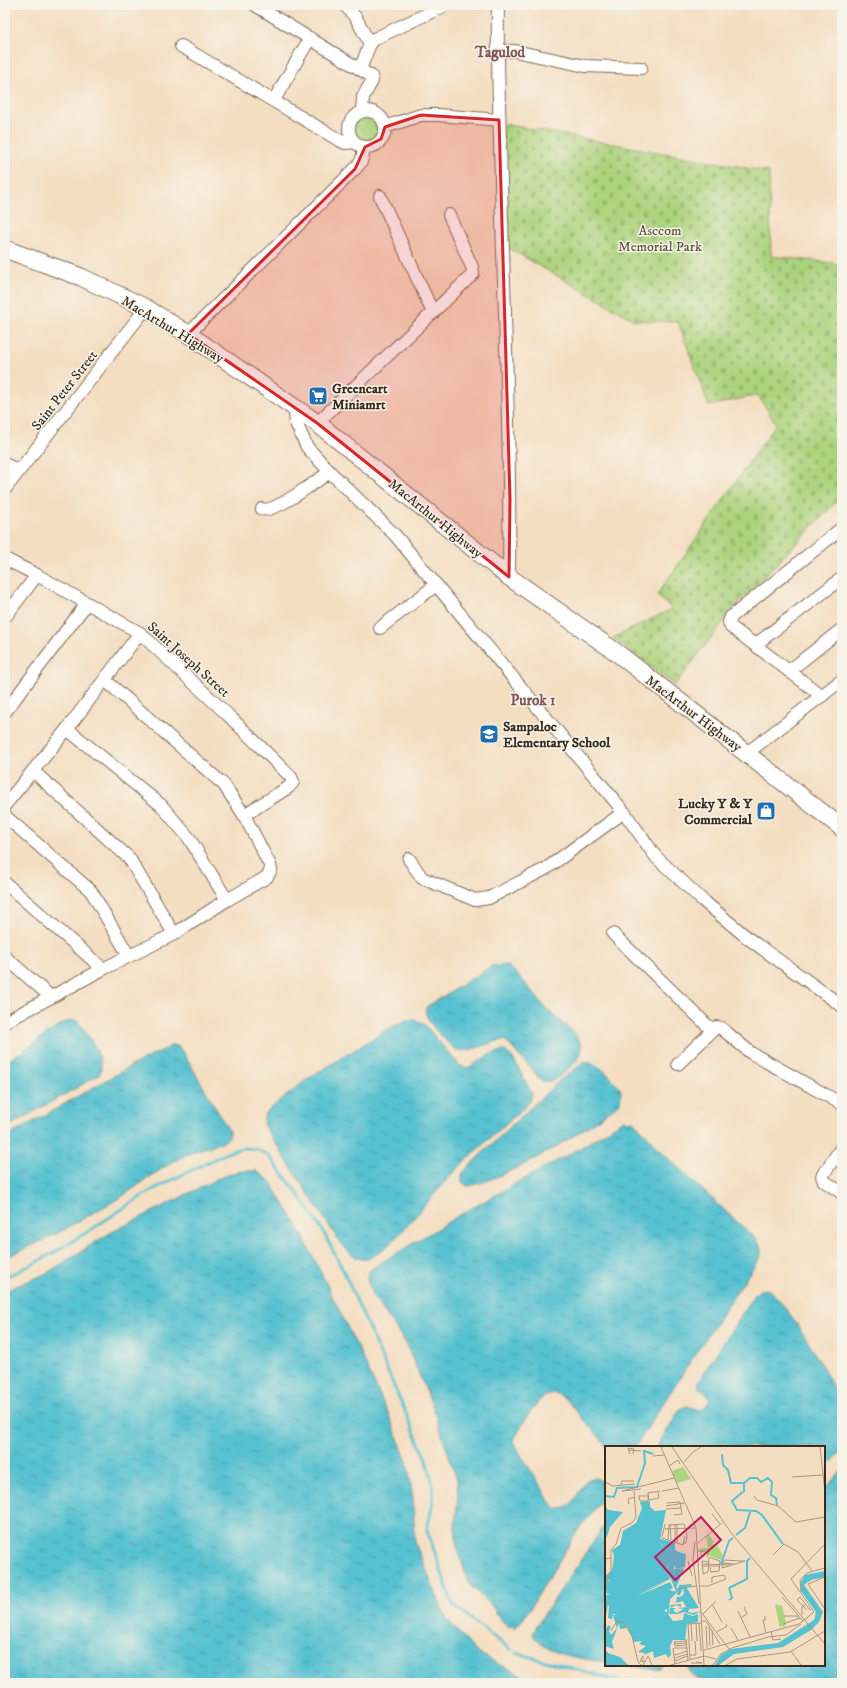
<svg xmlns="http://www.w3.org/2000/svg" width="847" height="1688" viewBox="0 0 847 1688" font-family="'IM FELL DW Pica',serif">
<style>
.grass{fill:url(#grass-dots);stroke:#747e4e}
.cemetery{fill:url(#cemetery-stones);stroke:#747e4e}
.water{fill:url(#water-ripples);stroke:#487677}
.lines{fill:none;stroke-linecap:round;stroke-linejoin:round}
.stream{stroke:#56c1d0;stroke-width:3}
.minor-casing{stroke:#7c6957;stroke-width:14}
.highway-casing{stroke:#7c6957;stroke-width:19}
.minor{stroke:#fff;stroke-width:12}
.highway{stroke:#fff;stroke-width:17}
.marked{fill:#d62828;fill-opacity:0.2;stroke:#d62828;stroke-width:3;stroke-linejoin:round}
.labels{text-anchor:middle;stroke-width:3;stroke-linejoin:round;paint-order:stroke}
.park-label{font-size:14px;fill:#575436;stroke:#f7f3e8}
.street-label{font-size:14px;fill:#3b2a1e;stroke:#f7f3e8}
.poi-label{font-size:14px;font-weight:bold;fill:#3b2a1e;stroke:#f7f3e8;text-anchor:start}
.neighbourhood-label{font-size:15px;font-weight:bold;fill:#7c5757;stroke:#f7f3e8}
.inset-river{fill:none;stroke:#56c1d0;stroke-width:2}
.inset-road{fill:none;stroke:#aa9680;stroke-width:1}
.view{fill:#c2185b;fill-opacity:0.15;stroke:#c2185b;stroke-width:2}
.inset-edge{fill:none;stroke:#3b2a1e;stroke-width:2}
</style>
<defs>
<pattern id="grass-dots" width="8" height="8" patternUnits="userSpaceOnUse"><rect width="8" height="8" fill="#acd37d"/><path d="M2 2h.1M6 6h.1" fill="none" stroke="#95b56c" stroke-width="1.8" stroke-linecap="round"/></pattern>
<pattern id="cemetery-stones" width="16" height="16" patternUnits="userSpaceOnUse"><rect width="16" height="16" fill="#acd37d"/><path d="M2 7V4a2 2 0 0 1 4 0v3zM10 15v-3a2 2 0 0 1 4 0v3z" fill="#95b56c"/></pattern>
<pattern id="water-ripples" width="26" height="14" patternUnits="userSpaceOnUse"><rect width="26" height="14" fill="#56c1d0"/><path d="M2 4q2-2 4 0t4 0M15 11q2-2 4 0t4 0" fill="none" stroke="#489da8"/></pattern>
</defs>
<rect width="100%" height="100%" fill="#f7f3e8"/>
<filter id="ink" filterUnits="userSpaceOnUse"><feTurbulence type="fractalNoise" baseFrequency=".025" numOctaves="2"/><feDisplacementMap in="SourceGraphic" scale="8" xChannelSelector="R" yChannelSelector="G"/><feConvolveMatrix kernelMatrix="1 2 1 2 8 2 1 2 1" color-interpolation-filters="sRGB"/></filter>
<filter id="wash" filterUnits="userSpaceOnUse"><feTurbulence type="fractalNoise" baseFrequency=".012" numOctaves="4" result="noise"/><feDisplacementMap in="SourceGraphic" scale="16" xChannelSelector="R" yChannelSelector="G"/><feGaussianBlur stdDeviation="0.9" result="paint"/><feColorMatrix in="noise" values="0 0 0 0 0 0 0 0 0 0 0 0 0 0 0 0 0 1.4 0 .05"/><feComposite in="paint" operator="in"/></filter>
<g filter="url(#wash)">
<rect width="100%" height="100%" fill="#f4dec1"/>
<!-- grass -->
<circle class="grass" cx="366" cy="128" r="13"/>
<!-- cemetery -->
<path class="cemetery" d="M503,124L769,172L771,256L842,264V496L727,615L723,622L675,685L613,638L672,609L657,595L776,424L758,395L709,406L678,322L634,320L505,246Z"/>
<!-- water -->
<g class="water">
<path d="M506,965C525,978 536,1000 554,1016C562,1024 577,1032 581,1044C584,1057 574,1064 566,1071C558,1077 552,1084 542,1081L505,1040C491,1040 463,1058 452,1047C446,1042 441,1035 435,1029C430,1022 424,1015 426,1007L492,966Z"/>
<path d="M73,1020L78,1021C86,1034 108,1060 99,1075L5,1128V1063L63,1023Z"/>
<path d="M407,1020H416L424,1024L460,1066L467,1068C481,1062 489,1051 505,1051L513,1058L532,1094L529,1103C503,1127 475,1150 450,1176C433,1194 388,1255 366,1259C356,1261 348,1250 341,1244L263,1124L265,1113L306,1080L390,1028Z"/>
<path d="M173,1045L179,1047L186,1057L229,1131V1137L225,1141L192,1152L169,1164L121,1197L58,1233L5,1258V1138L129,1067Z"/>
<path d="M585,1062C602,1064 610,1077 621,1090L620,1103C582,1132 540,1159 496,1177C486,1181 477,1185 467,1186L462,1182V1174L471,1164L560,1080Z"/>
<path d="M624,1120L633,1121L669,1159L758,1241L761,1250V1256C718,1319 676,1383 635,1447H606C600,1435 589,1427 581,1417C574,1409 567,1397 557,1394C540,1388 522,1426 515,1438L514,1444L552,1504L557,1509L566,1508L572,1503L586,1481L591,1478H596L604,1483L606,1487L604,1497L578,1530L524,1618L516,1627L508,1626L499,1618L493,1607L472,1587L467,1579L457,1547L455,1527L458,1496L457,1480L431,1402L405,1342L372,1294L367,1278L370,1270L379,1264L458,1216L580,1148Z"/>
<path d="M240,1171H256L270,1181L301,1232L364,1361L390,1418L407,1462L413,1497L415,1543L446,1618L476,1652L535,1683H5V1291L47,1273L110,1233L219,1178Z"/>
<path d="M767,1289C787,1300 838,1389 842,1412C843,1418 844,1444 842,1449C838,1456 829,1464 824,1470V1447H657L680,1409L687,1406L700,1410L705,1407L710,1400L707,1394L699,1388L698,1382L754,1295L760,1290Z"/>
<path d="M842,1470V1683H707L692,1675L687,1665H824V1490Z"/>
<path d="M606,1523V1662C582,1658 546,1657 533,1634L537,1625Z"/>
<path d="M623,1665H664L661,1669L656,1670Z"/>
</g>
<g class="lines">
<!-- stream -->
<g class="stream">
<path d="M5,1277C56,1256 98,1224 144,1195C171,1179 201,1166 229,1152L242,1148L256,1149L268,1155L297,1192L323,1231L344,1272L426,1459L432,1480L433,1502L427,1530L453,1605L511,1650"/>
<path d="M516,1653L626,1683"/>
</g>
</g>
</g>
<g filter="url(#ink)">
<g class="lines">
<!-- minor casing -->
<g class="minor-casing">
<g id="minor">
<path d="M255,5L371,76L372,81L363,97L362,111"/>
<path d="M345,5L356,18L370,44"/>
<path d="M498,5C497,51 499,96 500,141C503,287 511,432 509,577"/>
<path d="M181,46L339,140L345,143L355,142"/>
<path d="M497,51H515L585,66L641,68"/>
<path d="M360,69L370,44L376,38L446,5"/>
<path d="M274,100L310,38"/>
<circle cx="367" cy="129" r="18"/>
<path d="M385,127L421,115H438L499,120"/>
<path d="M380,196L433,313"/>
<path d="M188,334L355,169L361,162L365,147"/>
<path d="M294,407L296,423L307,447L330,472L395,535L624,812L656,857L701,899L749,939L842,1006"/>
<path d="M317,423L473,274L472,267L449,215"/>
<path d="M5,464L19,471"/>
<path d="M5,489L146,308"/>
<path d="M262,509C274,514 317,480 330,472"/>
<path d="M5,559L37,575L140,633L228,715L291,777L293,782L289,787L244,815"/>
<path d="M5,617L37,575"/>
<path d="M380,628L436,585"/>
<path d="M755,645L842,578"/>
<path d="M789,671L842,629"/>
<path d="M822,696L731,627L729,622L731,617L842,528"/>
<path d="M5,712L87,603"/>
<path d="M67,729L161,805L189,838L227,900"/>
<path d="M747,753L842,680"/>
<path d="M33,771L129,858L174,934"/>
<path d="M5,805L67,729L140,633"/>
<path d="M5,816L91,891L129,956"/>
<path d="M409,859L422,878L475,900L489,898L547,868L624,812"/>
<path d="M5,883L103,969"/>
<path d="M613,934L711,1029"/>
<path d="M5,957L51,997"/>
<path d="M5,1022L103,969L174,934L227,900L267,877L271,870L270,865L244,815L224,785L105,680"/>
<path d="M678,1064L716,1027L721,1028L751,1053L842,1104"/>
<path d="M842,1147L822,1176L824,1181L842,1193"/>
</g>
</g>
<!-- highway casing -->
<g class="highway-casing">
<path id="highway" d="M5,249L81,277L146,308L188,334L317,423L509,577L616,652L842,828"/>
</g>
<!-- minor -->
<use href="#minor" class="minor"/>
<!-- highway -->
<use href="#highway" class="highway"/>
</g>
</g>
<!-- marked area -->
<path class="marked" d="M421,115L499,120L510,499L509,577L317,423L188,334L355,169L365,147L381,139L385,127Z"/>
<!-- icons -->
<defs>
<g id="supermarket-square" transform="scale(1)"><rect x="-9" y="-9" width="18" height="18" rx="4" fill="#1f6fb2" stroke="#f7f3e8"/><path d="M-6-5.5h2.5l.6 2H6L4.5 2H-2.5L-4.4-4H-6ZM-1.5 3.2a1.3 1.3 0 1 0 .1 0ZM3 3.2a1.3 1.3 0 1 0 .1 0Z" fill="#fff"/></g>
<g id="school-square" transform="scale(1)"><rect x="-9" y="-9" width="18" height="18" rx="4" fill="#1f6fb2" stroke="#f7f3e8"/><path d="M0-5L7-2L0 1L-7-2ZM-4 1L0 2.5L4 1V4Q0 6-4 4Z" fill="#fff"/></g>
<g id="shop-square" transform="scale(1)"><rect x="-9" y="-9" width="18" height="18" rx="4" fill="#1f6fb2" stroke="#f7f3e8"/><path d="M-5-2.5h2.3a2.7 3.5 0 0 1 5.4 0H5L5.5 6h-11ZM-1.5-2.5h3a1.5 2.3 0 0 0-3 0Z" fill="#fff"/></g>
</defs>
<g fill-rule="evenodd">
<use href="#supermarket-square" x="318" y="396"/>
<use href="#school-square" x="489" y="734"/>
<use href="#shop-square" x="766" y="811"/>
</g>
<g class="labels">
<!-- park labels -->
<g class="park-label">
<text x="660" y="235">Asccom<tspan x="660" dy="16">Memorial Park</tspan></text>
</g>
<!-- street labels -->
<g class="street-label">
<text transform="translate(173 329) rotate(31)" y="5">MacArthur Highway</text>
<text transform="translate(64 390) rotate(-52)" y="5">Saint Peter Street</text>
<text transform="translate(436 518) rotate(39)" y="5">MacArthur Highway</text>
<text transform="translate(189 659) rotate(42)" y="5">Saint Joseph Street</text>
<text transform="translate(694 713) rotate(37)" y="5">MacArthur Highway</text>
</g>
<!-- poi labels -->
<g class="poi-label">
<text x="332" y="393">Greencart<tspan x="332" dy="16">Miniamrt</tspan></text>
<text x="503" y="731">Sampaloc<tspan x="503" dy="16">Elementary School</tspan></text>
<text x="752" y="808" text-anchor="end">Lucky Y &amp; Y<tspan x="752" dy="16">Commercial</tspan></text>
</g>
<!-- neighbourhood labels -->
<g class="neighbourhood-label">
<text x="500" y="57">Tagulod</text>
<text x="533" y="705">Purok 1</text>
</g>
</g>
<!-- overview -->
<g transform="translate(605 1446)">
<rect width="220" height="220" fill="#f4dec1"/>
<path d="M78,21L86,33L72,37L67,25Z" fill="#acd37d"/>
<path d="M104,88L109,96L107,98L112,99L118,110L116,114L103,109V106H93V103L103,102L101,90ZM170,158L177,160L181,177L180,181L175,180V183Z" fill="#acd37d"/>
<path d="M45,55V61L50,65L61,64L55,94L57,100L70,106L62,122L65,133L27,150L64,134L32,150L65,136L68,142L64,144L72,146L63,152V162L59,165L64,167L66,159L76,158V161L71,159L65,162H71L68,164L71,167L79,163L72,162L85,161H81L78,155L71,157L72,151L77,150L79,147L78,142L75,149H72L74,139L86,138L87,140L81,141L94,162L84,163L83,166L88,167L96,165L89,169L79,166L73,168H63L68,175L78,174L79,167L88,170L93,168V176L82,178L80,194H68L65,200L66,209L63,212L61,208L49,212L48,205L39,209L40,207L33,206L41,200L34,198L37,195L29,196L20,176L22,182L15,183L14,177L13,180L7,196L9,203L0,200V185L3,179L6,181L4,185L6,189L12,182L8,169H13L8,168L7,173L3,172L4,160L3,159L0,174V152H3L0,151V145L1,149H6L2,148L0,141L2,135H5L3,134L0,137V130L7,124L9,110L7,104L15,99L18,85L31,77L37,62L35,56ZM0,59L3,64L18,66L5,81L2,91L0,90ZM56,93L70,97V104L58,99ZM71,105L81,108L80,121L71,123L69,119V123L65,124L79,122L71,142L63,123ZM220,125V131L206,134L199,139L218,166L214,176L206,184L178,201L129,208L114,219H110L116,209L126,203L173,197L209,174L211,166L196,145L195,137L200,129ZM0,203L3,207L15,211L23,219H0Z" fill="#56c1d0"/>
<path class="inset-river" d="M117,8L118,19L123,24L126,37H139L145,32H152L156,36L163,32L167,36L166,49L171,52L172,59M139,38V45L127,55L132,64L151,65L157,69L178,98M0,50L9,51L12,42L32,41L40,17L39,5L48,8M131,89L140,82L145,66M55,93L59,100L70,105L63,123M116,118L124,95L128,92M63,124L72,145L64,153L63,166M124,142L142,133V115L145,112M124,142L127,152L124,154"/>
<path class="inset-road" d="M56,1L91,82L99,219M67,1L127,88L220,198M215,1L220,46M23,4L36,5M25,8L23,2L29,3L28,8M48,10L60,9M79,16L88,6L96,1M64,20L73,14L75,18M187,31L218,29M0,36L8,40L30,38M16,39L17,35H29M17,45L69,32M17,45L36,43M57,45L74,42M53,46L54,52L44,54L43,47L55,45M42,50H34L35,55H43V47M149,50L152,54L173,60L191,76L220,71M62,57L75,56L77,68L69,69M24,58L23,53L30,51M61,60L79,57M61,63L76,62M107,68L115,78M79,78L82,90L81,97H79M65,79L66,94M60,83L90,82M57,91L60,78M57,92L78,99L80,90M63,94L64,79L79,78M90,95L88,114L94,158M70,96V78M72,97V78M93,97L117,77M168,109L179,98L193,106L207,125M96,110V105L103,107L102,111M0,113L6,112V104L11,98L16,82L27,77L31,71L29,45M119,114L136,115H140L117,122ZM83,115L87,130M117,117L129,118M97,118L126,119M103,118V116L97,115L98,128L103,126L104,111L115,115L114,125L106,126L105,121M97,120H114M220,131L203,138L220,163M0,138L6,127V112M95,140H103L121,133L119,129L107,131V137M72,143L91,140M195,146L186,133L220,98M177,151L198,175M192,154L195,151L205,164L207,162M192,154L202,164M107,158L117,176M133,165L145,191M96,166L124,203M98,168L111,155M197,169V161L201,158M160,170V174H158L161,187M179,170H192L193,173M137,171L142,168L139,161M97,175H101L115,198M91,177L92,195M94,177L96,205M86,178L87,195M178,178L195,172M101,180L102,202M104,181L105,200M126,182L133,194M107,184L108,199M6,185L12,175L19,177L27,190L33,216L36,219M166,185L168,194L176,193M112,186L122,180L121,178M81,193L83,214M69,196L70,200L82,199M69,196L82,195M69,198L82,197M68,202L70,218M69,202H82M99,204L194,178L209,166L196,147L195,134L202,127L220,122M186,205L196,219M70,209L82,205M85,209H91L90,195M99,210L111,213M70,212L82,208M85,213L83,178L97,177M38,215V210L35,215L40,216M70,215L82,210M86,217H97L91,216M38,219L43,210L47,219M66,219L99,210M108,219L116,208L127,202L163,191L181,189L196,178M121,219L132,213L185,206L220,185"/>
<path class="view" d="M96,71L116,94L70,134L50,111Z"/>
<rect width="220" height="220" class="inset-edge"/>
</g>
<!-- margin -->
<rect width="847" height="1688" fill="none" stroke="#f7f3e8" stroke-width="20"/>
</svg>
